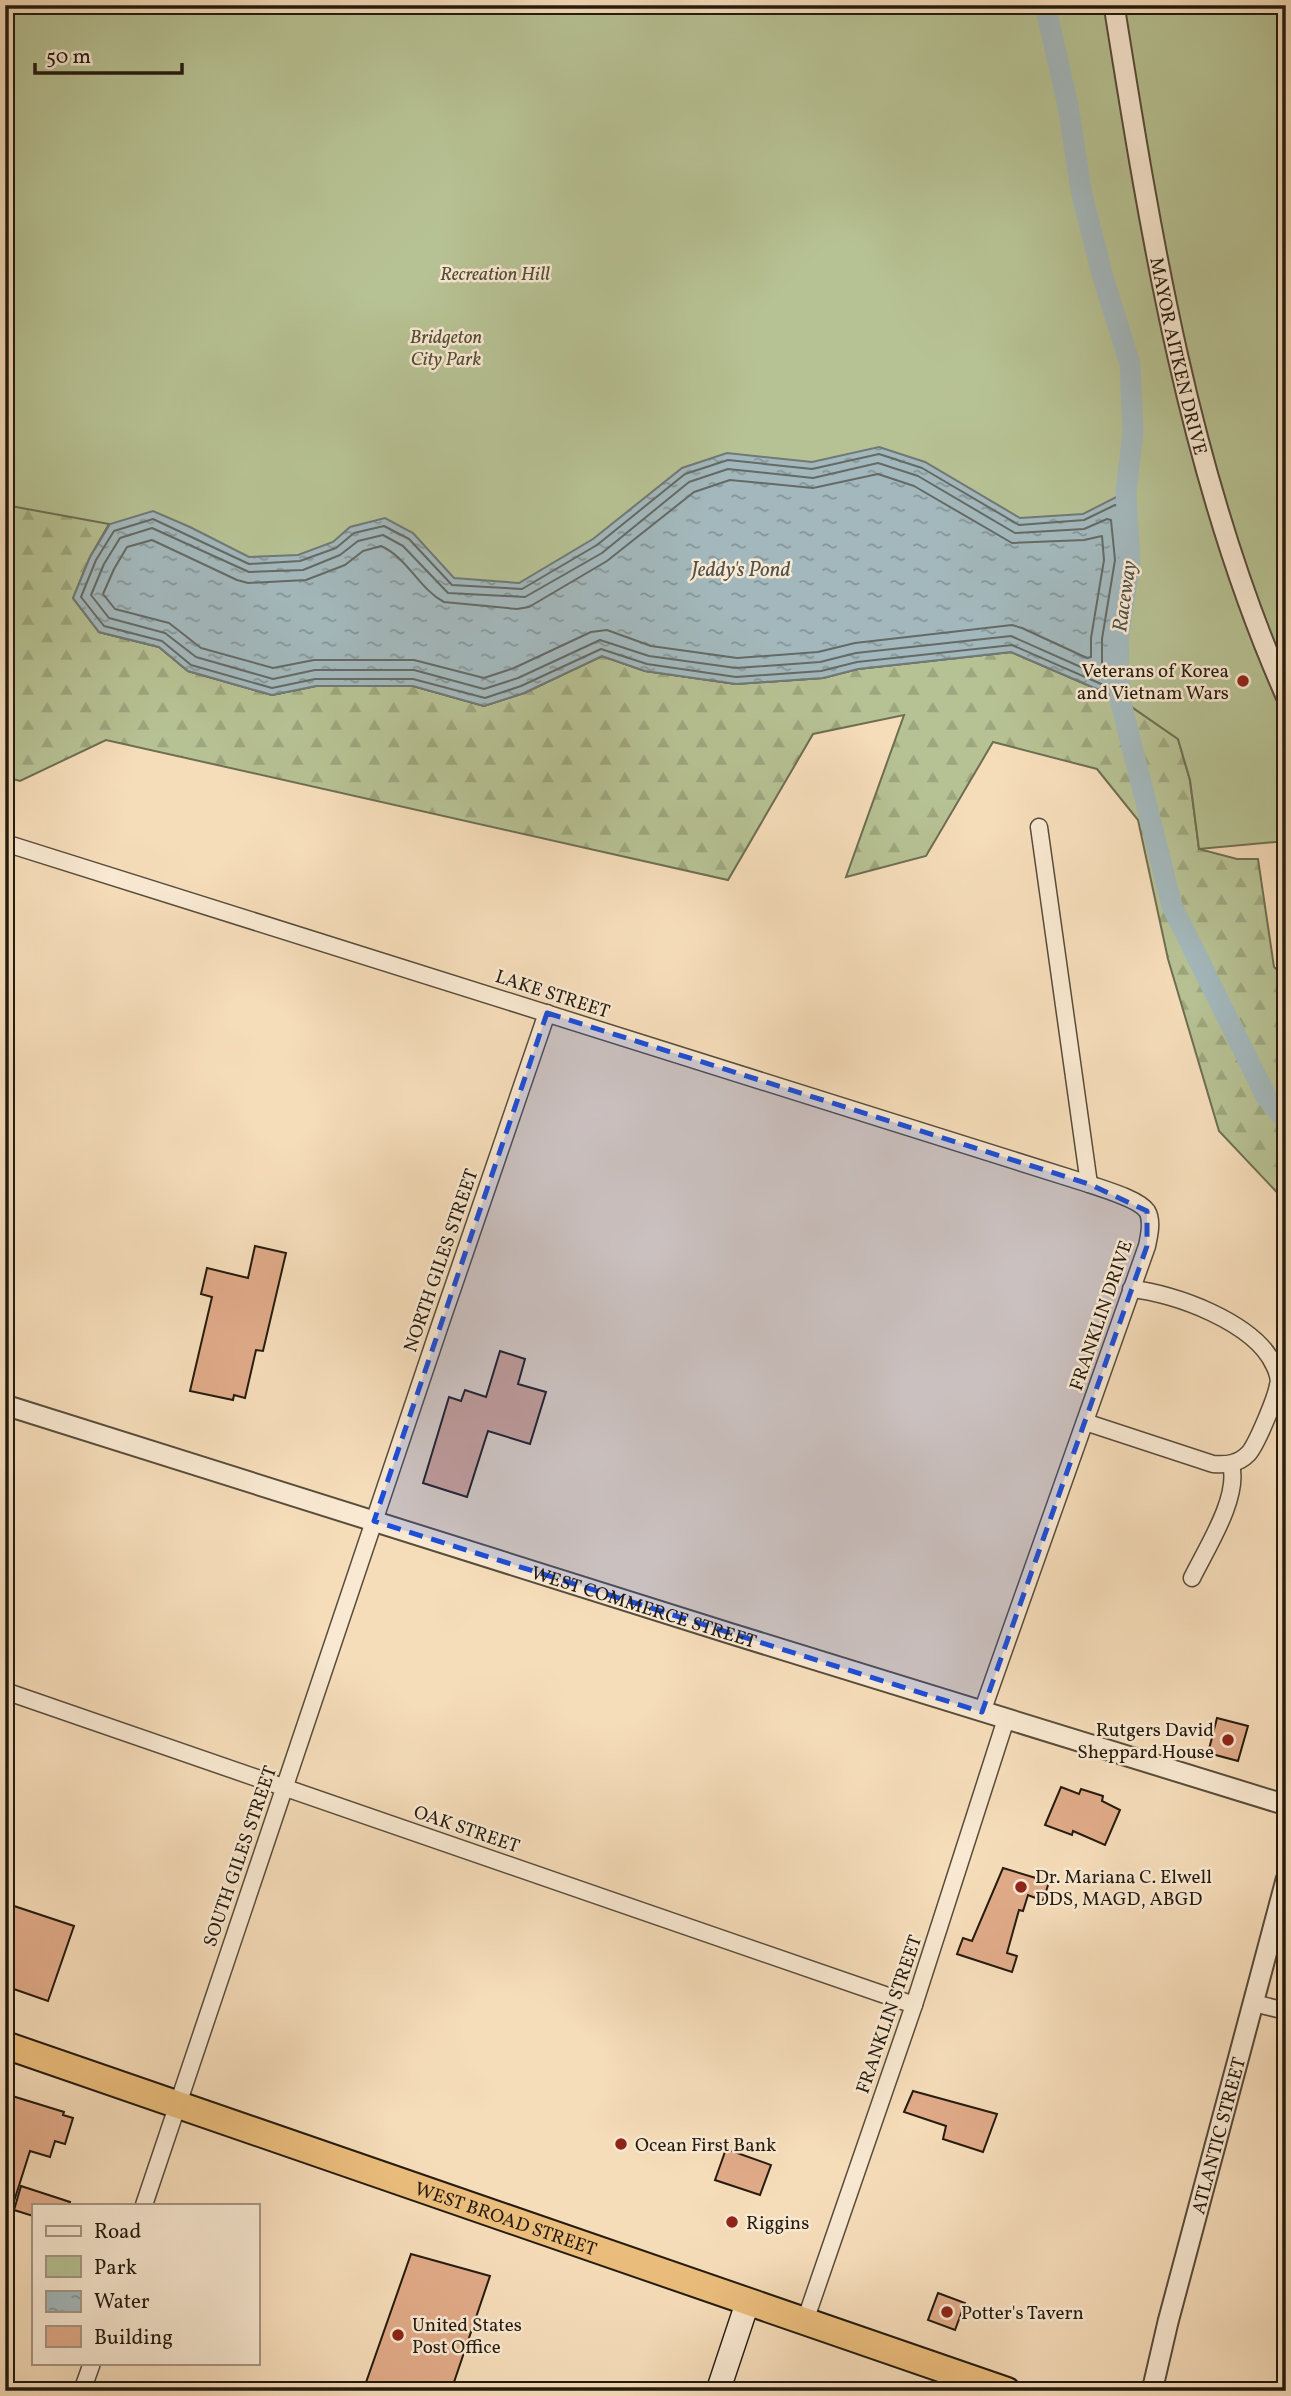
<svg xmlns="http://www.w3.org/2000/svg" width="1291" height="2396" viewBox="0 0 1291 2396" font-family="Vollkorn,serif">
<style>
.forest{fill:url(#forest-firs);stroke:#6e6e52;stroke-width:2}
.park{fill:#b7c294;stroke:#6e6e52;stroke-width:2}
.water{fill:url(#water-ripples);stroke:#707977;stroke-width:2}
.lines{fill:none;stroke-linecap:round;stroke-linejoin:round}
.shore{stroke:#646a66;stroke-width:2}
.canal{stroke:#a3b8bc;stroke-width:21}
.building{fill:#e1ab89;stroke:#241b0f;stroke-width:2}
.minor-casing{stroke:#584c3a;stroke-width:19}
.tertiary-casing{stroke:#584c3a;stroke-width:23}
.secondary-casing{stroke:#241b0f;stroke-width:26}
.trunk-casing{stroke:#241b0f;stroke-width:30}
.minor{stroke:#f9e9d2;stroke-width:16}
.tertiary{stroke:#f9e9d2;stroke-width:19}
.secondary{stroke:#f9e9d2;stroke-width:23}
.trunk{stroke:#ebbe7d;stroke-width:26}
.marked{fill:#1d4ed8;fill-opacity:0.2;stroke:#1d4ed8;stroke-width:5;stroke-dasharray:14 9;stroke-linejoin:round}
.poi-dot{fill:#8f2418;stroke:#f9e9d2;stroke-width:2.5}
.labels{text-anchor:middle;stroke-width:5;stroke-linejoin:round;paint-order:stroke}
.park-label{font-size:19px;font-style:italic;fill:#504d37;stroke:#f9e9d2}
.street-label{font-size:19px;fill:#241b0f;stroke:#f9e9d2}
.poi-label{font-size:19px;fill:#241b0f;stroke:#f9e9d2;text-anchor:start}
.water-label{font-size:21px;font-style:italic;fill:#50524c;stroke:#f9e9d2}
</style>
<defs>
<pattern id="forest-firs" width="22" height="20" patternUnits="userSpaceOnUse" patternTransform="scale(1.75)"><rect width="22" height="20" fill="#b7c294"/><path d="M5 1l3.5 6h-7zM16 11l3.5 6h-7z" fill="#9da67e"/></pattern>
<pattern id="water-ripples" width="26" height="14" patternUnits="userSpaceOnUse" patternTransform="scale(1.75)"><rect width="26" height="14" fill="#a3b8bc"/><path d="M2 4q2-2 4 0t4 0M15 11q2-2 4 0t4 0" fill="none" stroke="#859597"/></pattern>
</defs>
<rect width="100%" height="100%" fill="#f6ddba"/>
<filter id="stains"><feTurbulence type="fractalNoise" baseFrequency=".00286" numOctaves="4"/><feColorMatrix values="0 0 0 0 .2 0 0 0 0 .09 0 0 0 0 .02 0 0 0 .5 -.17"/></filter>
<radialGradient id="worn" r=".72"><stop offset=".6" stop-color="#630" stop-opacity="0"/><stop offset="1" stop-color="#630" stop-opacity=".3"/></radialGradient>
<!-- forest -->
<path class="forest" d="M183,357L99,632L159,647L188,671L272,695L316,686H413L484,706L524,693L602,656L645,671L736,684L823,678L857,669L1011,652L1120,699L1178,739L1190,780L1199,849L1237,859H1258L1274,967L1286,978V1202L1219,1131L1168,959L1138,820L1097,769L993,742L926,856L846,877L904,715L813,734L728,880L106,740L20,781L5,777V361Z"/>
<!-- park -->
<path class="park" d="M5,5H1286V841L1199,849L1190,780L1178,739L1120,699L1011,652L858,669L823,678L736,684L645,671L602,656L524,693L484,706L413,686H316L272,695L188,671L159,647L99,632L73,598L90,557L109,524L5,505Z"/>
<!-- water -->
<path class="water" d="M879,447L925,462L1020,518L1083,514L1126,492L1130,561L1118,641L1120,699L1011,652L858,669L823,678L736,684L645,671L602,656L524,693L484,706L413,686H316L272,695L188,671L159,647L99,632L73,598L90,557L110,524L153,511L190,527L249,557L298,555L333,542L350,527L385,518L413,533L454,578L519,583L593,539L682,468L727,453L812,462Z"/>
<g class="lines">
<!-- shore -->
<g class="shore">
<path d="M879,454L922,468L1019,525L1084,520L1115,505L1119,506L1123,561L1111,640V686L1108,687L1012,645L857,662L821,671L736,677L647,664L601,649L521,686L485,698L413,679H315L272,688L191,665L162,641L104,626L81,597L96,560L114,531L153,519L249,564L300,561L336,548L354,533L384,526L409,539L452,585L522,589L597,545L685,474L728,460L812,469Z"/>
<path d="M878,463L918,476L1015,533L1084,529L1107,519L1111,520L1115,560L1102,639V673L1098,674L1083,668L1011,636L856,653L820,662L736,668L649,656L600,640L518,678L484,689L414,670H315L273,679L196,657L165,633L109,618L91,595L104,564L120,538L152,528L249,572L303,570L340,555L358,541L383,535L403,546L448,593L525,597L602,553L689,482L728,469L813,478Z"/>
<path d="M878,474L914,486L1012,543L1084,540L1102,536L1104,560L1091,638V657L1087,658L1022,628L1012,625L855,643L818,652L737,658L651,646L607,630L591,632L514,668L484,678L414,660H314L273,668L201,648L169,623L115,609L103,594L114,569L127,547L152,540L237,580L248,583L306,580L345,565L363,551L381,546C408,558 419,589 444,602L517,609L529,607L607,561L694,492L730,480L813,488Z"/>
</g>
<!-- canal -->
<path class="canal" d="M1045,5L1068,106L1081,190L1102,274L1130,364L1133,432L1126,492L1130,561L1118,641L1120,699L1172,906L1266,1096L1286,1121"/>
</g>
<!-- building -->
<g class="building">
<path d="M255,1246L286,1253L263,1351L256,1350L245,1398L234,1395L233,1400L190,1391L212,1297L201,1294L207,1268L248,1278Z"/>
<path d="M500,1351L525,1359L518,1384L546,1392L530,1444L488,1431L467,1497L423,1483L449,1397L461,1401L465,1390L486,1397Z"/>
<path d="M1217,1718L1248,1726L1238,1761L1208,1753Z"/>
<path d="M1061,1787L1079,1794L1081,1789L1103,1796L1102,1801L1120,1810L1105,1845L1073,1831L1072,1835L1045,1825Z"/>
<path d="M1003,1868L1049,1882L1043,1901L1028,1895L1023,1911L1019,1910L1007,1953L1017,1956L1012,1972L957,1954L963,1938L972,1941Z"/>
<path d="M5,1903L74,1926L48,2001L5,1986Z"/>
<path d="M913,2091L997,2114L983,2152L943,2139L946,2126L904,2112Z"/>
<path d="M9,2095L64,2112L63,2115L73,2118L65,2144L55,2141L50,2157L30,2151L9,2217H5V2106Z"/>
<path d="M726,2149L771,2165L760,2195L715,2180Z"/>
<path d="M21,2186L70,2202L69,2205H33V2216L14,2210Z"/>
<path d="M411,2254L490,2276L451,2391H363Z"/>
<path d="M938,2293L965,2303L955,2330L928,2320Z"/>
</g>
<g class="lines">
<!-- minor casing -->
<g class="minor-casing">
<g id="minor">
<path d="M1039,827L1089,1184"/>
<path d="M5,843L1089,1184C1103,1189 1139,1199 1147,1211C1153,1221 1149,1236 1147,1246L982,1712"/>
<path d="M1085,1422L1213,1464C1227,1465 1238,1464 1248,1454C1256,1446 1276,1398 1278,1385C1280,1380 1277,1371 1274,1365C1255,1323 1175,1293 1131,1289"/>
<path d="M1192,1578C1206,1549 1240,1497 1231,1465"/>
<path d="M5,1691L914,2005"/>
<path d="M1253,2003L1286,2011"/>
<path d="M144,2205L439,1328L547,1013"/>
<path d="M805,2321L914,2005L1006,1719"/>
<path d="M82,2391L92,2363"/>
</g>
</g>
<!-- tertiary casing -->
<g class="tertiary-casing">
<g id="tertiary">
<path id="s1" d="M1114,5C1151,237 1190,480 1286,696"/>
<path id="s2" d="M5,1405L732,1634L1286,1805"/>
<path id="s3" d="M1152,2391L1168,2322L1286,1880"/>
</g>
</g>
<!-- secondary casing -->
<g class="secondary-casing">
<path id="secondary" d="M718,2391L748,2301"/>
</g>
<!-- trunk casing -->
<g class="trunk-casing">
<g id="trunk">
<path id="s4" d="M5,2045L1007,2391"/>
</g>
</g>
<!-- minor -->
<use href="#minor" class="minor"/>
<!-- tertiary -->
<use href="#tertiary" class="tertiary"/>
<!-- secondary -->
<use href="#secondary" class="secondary"/>
<!-- trunk -->
<use href="#trunk" class="trunk"/>
</g>
<!-- marked area -->
<path class="marked" d="M547,1013L1089,1184L1147,1211V1246L982,1712L374,1521Z"/>
<!-- markers -->
<g class="poi-dot">
<circle cx="1243" cy="681" r="7"/>
<circle cx="1228" cy="1740" r="7"/>
<circle cx="1021" cy="1887" r="7"/>
<circle cx="621" cy="2144" r="7"/>
<circle cx="732" cy="2222" r="7"/>
<circle cx="947" cy="2312" r="7"/>
<circle cx="398" cy="2335" r="7"/>
</g>
<g class="labels">
<!-- park labels -->
<g class="park-label">
<text x="495" y="280">Recreation Hill</text>
<text x="446" y="343">Bridgeton<tspan x="446" dy="22">City Park</tspan></text>
</g>
<!-- street labels -->
<g class="street-label">
<text dy="7" stroke="none"><textPath href="#s1" startOffset="357">MAYOR AITKEN DRIVE</textPath></text>
<text transform="translate(553 993) rotate(18)" y="7">LAKE STREET</text>
<text transform="translate(440 1260) rotate(-71)" y="7">NORTH GILES STREET</text>
<text transform="translate(1100 1315) rotate(-71)" y="7">FRANKLIN DRIVE</text>
<text dy="7" stroke="none"><textPath href="#s2" startOffset="670">WEST COMMERCE STREET</textPath></text>
<text transform="translate(467 1828) rotate(19)" y="7">OAK STREET</text>
<text transform="translate(239 1856) rotate(-71)" y="7">SOUTH GILES STREET</text>
<text transform="translate(888 2014) rotate(-71)" y="7">FRANKLIN STREET</text>
<text dy="7" stroke="none"><textPath href="#s3" startOffset="264">ATLANTIC STREET</textPath></text>
<text dy="7" stroke="none"><textPath href="#s4" startOffset="530">WEST BROAD STREET</textPath></text>
</g>
<!-- poi labels -->
<g class="poi-label">
<text x="1229" y="677" text-anchor="end">Veterans of Korea<tspan x="1229" dy="22">and Vietnam Wars</tspan></text>
<text x="1214" y="1736" text-anchor="end">Rutgers David<tspan x="1214" dy="22">Sheppard House</tspan></text>
<text x="1035" y="1883">Dr. Mariana C. Elwell<tspan x="1035" dy="22">DDS, MAGD, ABGD</tspan></text>
<text x="635" y="2151">Ocean First Bank</text>
<text x="746" y="2229">Riggins</text>
<text x="961" y="2319">Potter's Tavern</text>
<text x="412" y="2331">United States<tspan x="412" dy="22">Post Office</tspan></text>
</g>
<!-- water labels -->
<g class="water-label">
<text x="741" y="576">Jeddy's Pond</text>
<text transform="translate(1124 596) rotate(-82)" y="7">Raceway</text>
</g>
</g>
<!-- margin -->
<rect width="1291" height="2396" fill="none" stroke="#f6ddba" stroke-width="28"/>
<rect x="7" y="7" width="1277" height="2382" fill="none" stroke="#241b0f" stroke-width="3.5"/>
<rect x="14" y="14" width="1263" height="2368" fill="none" stroke="#241b0f" stroke-width="2"/>
<!-- legend -->
<rect x="32" y="2204" width="228" height="161" fill="#f9e9d2" stroke="#a49784" stroke-width="2"/>
<rect x="46" y="2226" width="35" height="10" fill="#f9e9d2" stroke="#a49784" stroke-width="2"/>
<text x="94" y="2238" font-size="21" fill="#241b0f">Road</text>
<rect x="46" y="2256" width="35" height="21" fill="#b7c294" stroke="#a49784" stroke-width="2"/>
<text x="94" y="2274" font-size="21" fill="#241b0f">Park</text>
<rect x="46" y="2291" width="35" height="21" fill="url(#water-ripples)" stroke="#a49784" stroke-width="2"/>
<text x="94" y="2308" font-size="21" fill="#241b0f">Water</text>
<rect x="46" y="2326" width="35" height="21" fill="#e1ab89" stroke="#a49784" stroke-width="2"/>
<text x="94" y="2344" font-size="21" fill="#241b0f">Building</text>
<!-- scale -->
<path d="M35 63v10h147v-10" fill="none" stroke="#241b0f" stroke-width="3.5"/>
<text x="46" y="63" font-size="21" fill="#241b0f" stroke="#f9e9d2" stroke-width="5" paint-order="stroke">50 m</text>
<rect width="100%" height="100%" filter="url(#stains)"/>
<rect width="100%" height="100%" fill="url(#worn)"/>
</svg>
